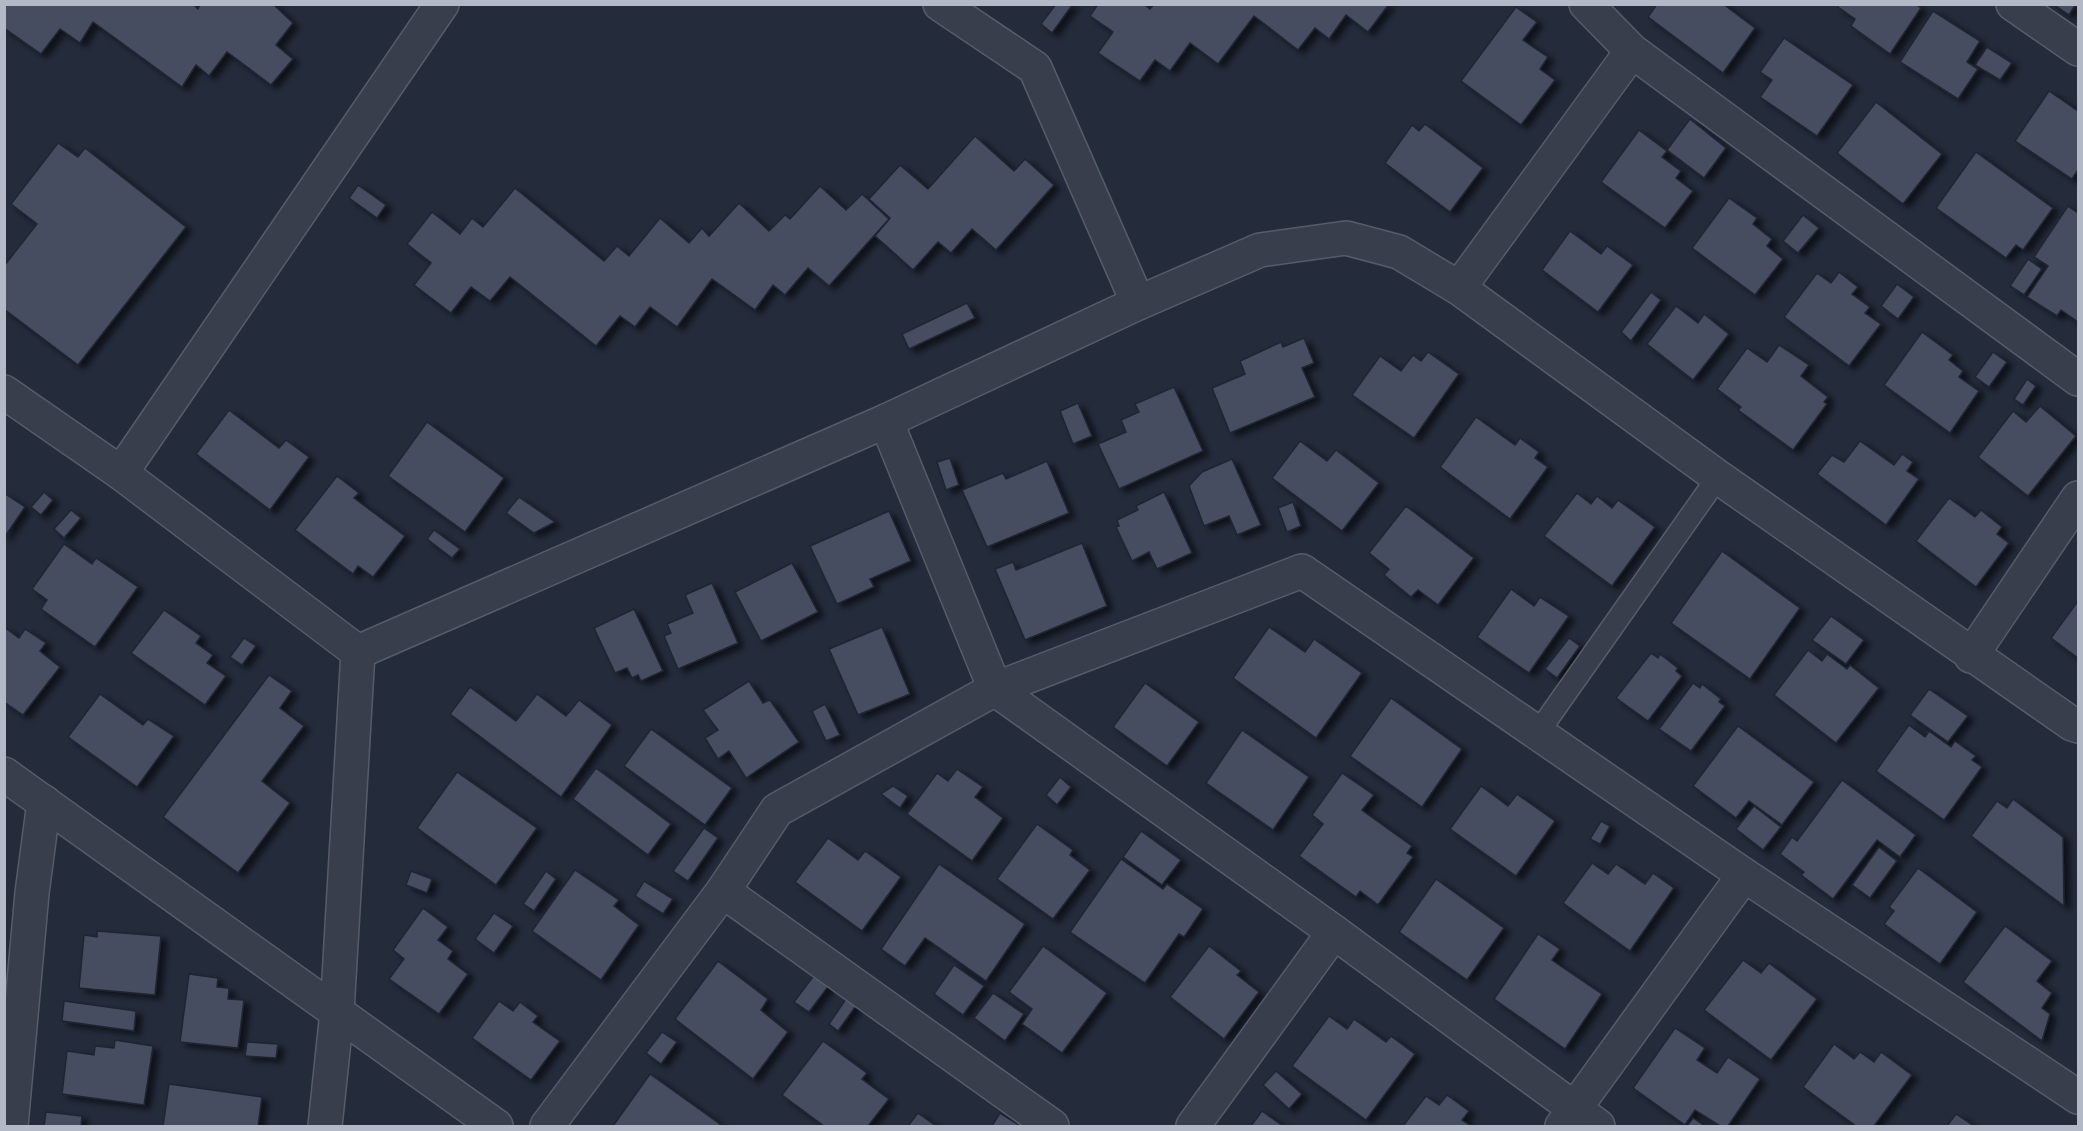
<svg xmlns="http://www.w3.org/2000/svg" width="2083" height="1131" viewBox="0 0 2083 1131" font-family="Overpass,sans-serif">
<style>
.building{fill:#464d60;stroke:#1f2533;stroke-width:1.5;filter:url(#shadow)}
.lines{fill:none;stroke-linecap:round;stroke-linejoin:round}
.service-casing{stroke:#565c6a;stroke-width:24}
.minor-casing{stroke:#565c6a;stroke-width:36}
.tertiary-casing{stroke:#565c6a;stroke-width:36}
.service{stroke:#383e4c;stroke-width:21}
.minor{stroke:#383e4c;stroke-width:33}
.tertiary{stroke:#383e4c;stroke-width:33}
</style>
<defs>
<filter id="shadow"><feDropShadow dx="6" dy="4" stdDeviation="3" flood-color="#0009"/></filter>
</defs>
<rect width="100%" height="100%" fill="#242c3c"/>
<!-- building -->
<g class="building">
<path d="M4,4H193L198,9L200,4H273L293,23L276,45L293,59L271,85L227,52L209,76L196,65L182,87L93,22L80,43L60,29L41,54L4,28Z"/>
<path d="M1056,4H1073L1052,33L1041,24Z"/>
<path d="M1098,4H1144L1150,9L1154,4H1389L1368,32L1346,15L1329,39L1315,28L1298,50L1254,16L1218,64L1190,43L1170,71L1155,60L1140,81L1098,53L1113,32L1090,16Z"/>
<path d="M1657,4H1723L1755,28L1723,73L1648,17Z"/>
<path d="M1839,4H1916L1921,8L1890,54L1851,26L1855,19L1838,7Z"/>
<path d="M2053,4H2076L2069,15Z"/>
<path d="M1516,7L1537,22L1523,40L1548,57L1540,69L1555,80L1521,125L1461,81Z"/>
<path d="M1933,11L1980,41L1967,62L1978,69L1958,99L1900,62Z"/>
<path d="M1784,38L1853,85L1817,136L1760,97L1772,80L1760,72Z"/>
<path d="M1987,47L2012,63L2000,80L1975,65Z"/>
<path d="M2049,91L2078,111V170L2072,179L2015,141Z"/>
<path d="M1876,102L1942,154L1903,204L1837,153Z"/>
<path d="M1690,119L1726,148L1704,178L1667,150Z"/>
<path d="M1425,124L1483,168L1450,212L1385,163L1412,125L1419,131Z"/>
<path d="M1639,130L1667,151L1662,157L1681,171L1676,178L1693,191L1665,228L1601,182Z"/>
<path d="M975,136L1014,171L1025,159L1054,185L996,250L972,229L951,253L938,242L913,270L875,236L890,218L869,199L900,165L928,189Z"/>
<path d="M58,143L78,157L85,148L186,227L78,365L4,309V266L37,224L11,204Z"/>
<path d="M1976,152L2053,208L2023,250L2016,245L2006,258L1936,208Z"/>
<path d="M358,185L386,205L377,218L349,198Z"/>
<path d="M820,186L846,210L862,194L889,219L829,286L808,268L785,295L773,285L755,310L712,279L677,327L650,307L635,327L620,316L596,346L510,277L490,301L471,287L451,313L414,285L431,263L407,244L432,212L460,234L472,218L483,227L515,188L604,261L617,246L629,256L660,218L689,243L702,228L709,236L739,203L769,231L785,215L790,219Z"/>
<path d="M1729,198L1757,218L1753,224L1772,239L1767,246L1783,259L1755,295L1692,248Z"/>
<path d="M2068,206L2078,213V322L2061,310L2057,316L2027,297L2048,266L2034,257Z"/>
<path d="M1803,215L1819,228L1798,253L1783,241Z"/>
<path d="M1570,231L1601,254L1607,246L1633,265L1598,312L1542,270Z"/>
<path d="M2028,259L2042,269L2024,295L2010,286Z"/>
<path d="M1839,272L1858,287L1852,294L1870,307L1865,313L1881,324L1849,366L1784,317L1817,273L1831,283Z"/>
<path d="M1897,284L1914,297L1898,319L1881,306Z"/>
<path d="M1651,292L1661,300L1631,341L1621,332Z"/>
<path d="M967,303L975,318L909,349L902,334Z"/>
<path d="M1676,306L1698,323L1704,314L1729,334L1693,380L1647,344Z"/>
<path d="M1922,332L1953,355L1949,360L1963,371L1959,377L1979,391L1950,433L1884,385Z"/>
<path d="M1304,338L1314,363L1302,368L1315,397L1230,433L1212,388L1245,374L1240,361L1281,342L1283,347Z"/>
<path d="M1779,345L1809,365L1801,376L1828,397L1824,402L1827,404L1793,450L1738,410L1741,407L1717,389L1747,348L1767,362Z"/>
<path d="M1428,352L1459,374L1414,438L1352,395L1380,356L1401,371L1413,355L1421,361Z"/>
<path d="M1993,352L2007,362L1989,387L1975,377Z"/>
<path d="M2027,379L2036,386L2023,405L2014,399Z"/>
<path d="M1174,387L1203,451L1119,489L1098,444L1126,432L1121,420L1139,412L1135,404Z"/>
<path d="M1078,403L1092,436L1073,444L1060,411Z"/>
<path d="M2040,406L2076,436L2028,496L1978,457L2013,411L2026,422Z"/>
<path d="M229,410L279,448L286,440L309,457L270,510L196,454Z"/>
<path d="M1476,417L1515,445L1520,438L1539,452L1535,458L1548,467L1510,519L1440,467Z"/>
<path d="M427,422L504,478L465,532L388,476Z"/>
<path d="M1300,441L1327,461L1336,450L1379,483L1342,531L1272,478Z"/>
<path d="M1860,441L1894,465L1902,454L1913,462L1907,471L1919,479L1886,525L1817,474L1832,455L1844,462Z"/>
<path d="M950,458L959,485L946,490L937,462Z"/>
<path d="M1232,459L1261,525L1237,535L1229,516L1204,526L1189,486L1202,472Z"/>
<path d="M1047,461L1069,513L987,547L962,490L1003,473L1006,479Z"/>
<path d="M337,476L359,493L354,498L405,536L373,577L358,566L353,574L295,530Z"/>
<path d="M44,492L53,500L41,515L31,507Z"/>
<path d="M1164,492L1192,553L1157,569L1149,552L1132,561L1116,527L1119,526L1117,520L1138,510L1136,506Z"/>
<path d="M4,493L25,507L4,538Z"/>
<path d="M1577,493L1591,504L1597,496L1612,508L1618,500L1655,527L1612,586L1544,536Z"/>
<path d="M519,497L555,522L534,533L506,513Z"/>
<path d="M1949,498L1975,517L1981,510L2002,527L1997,534L2009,543L1976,587L1916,541Z"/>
<path d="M1293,502L1301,526L1287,532L1278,508Z"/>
<path d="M1406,506L1474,558L1438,605L1418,590L1411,597L1384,575L1389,569L1369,553Z"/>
<path d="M71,510L81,518L64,538L54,529Z"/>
<path d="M889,511L911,561L870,579L874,587L837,604L810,546Z"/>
<path d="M434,530L460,549L452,558L427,539Z"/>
<path d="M1082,543L1107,606L1025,640L995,569L1013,562L1016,570Z"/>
<path d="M64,544L92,564L96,558L138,587L95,647L41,609L47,600L32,589Z"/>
<path d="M1722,551L1800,608L1750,679L1671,623Z"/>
<path d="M792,563L818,612L761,641L735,592Z"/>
<path d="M712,583L738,643L678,669L664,636L671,633L667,624L693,613L685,595Z"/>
<path d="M1511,589L1534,606L1540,597L1569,616L1529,673L1477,637Z"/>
<path d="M2078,601V658L2051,638Z"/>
<path d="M634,609L663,671L641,681L638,675L632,678L627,668L615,673L594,628Z"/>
<path d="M164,610L201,636L196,643L213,655L207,663L226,676L205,705L131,653Z"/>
<path d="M1831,616L1864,640L1846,664L1812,640Z"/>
<path d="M4,627L19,638L25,629L46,643L40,651L60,667L23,715L4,702Z"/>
<path d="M882,627L910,694L858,715L829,649Z"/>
<path d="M1269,627L1305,652L1314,639L1362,673L1316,738L1233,678Z"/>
<path d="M244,638L256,646L242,665L230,657Z"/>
<path d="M1569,638L1580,646L1557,678L1545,669Z"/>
<path d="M1808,650L1822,661L1827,654L1847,669L1850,665L1879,688L1836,743L1774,695Z"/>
<path d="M1651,653L1658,658L1660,654L1678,668L1676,671L1682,676L1648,721L1616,698Z"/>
<path d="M269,675L292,691L280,708L304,726L262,781L290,803L238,873L163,817Z"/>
<path d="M749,681L763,703L770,700L799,742L746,778L729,751L718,759L705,738L718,730L703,710Z"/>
<path d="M1145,683L1199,722L1167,766L1113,727Z"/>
<path d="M1693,683L1700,688L1702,684L1721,699L1719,702L1725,706L1691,751L1659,729Z"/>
<path d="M470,687L516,721L537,694L566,716L579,700L612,725L561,797L450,714Z"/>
<path d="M1929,689L1968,716L1948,742L1910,715Z"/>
<path d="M100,694L143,725L148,719L174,736L137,787L68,737Z"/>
<path d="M1391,698L1462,749L1422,807L1350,756Z"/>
<path d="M825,704L840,735L826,741L812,711Z"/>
<path d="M1909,725L1925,737L1929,731L1951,747L1955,741L1976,756L1972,760L1982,767L1944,820L1876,771Z"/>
<path d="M1738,726L1814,782L1782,825L1749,801L1736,818L1693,786Z"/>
<path d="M651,729L732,788L705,825L624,766Z"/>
<path d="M1242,730L1309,777L1273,830L1206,783Z"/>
<path d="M596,768L671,824L648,855L573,799Z"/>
<path d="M957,769L983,787L975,797L1003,818L972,861L907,814L937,773L948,781Z"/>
<path d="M457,772L537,828L496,885L417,828Z"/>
<path d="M1342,773L1374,795L1362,810L1412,846L1407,853L1413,857L1378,905L1360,891L1356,897L1299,856L1323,824L1312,815Z"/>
<path d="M1060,777L1071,787L1057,805L1046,795Z"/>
<path d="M1842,780L1916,835L1900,857L1877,840L1833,899L1801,875L1804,872L1780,854L1792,837L1797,841Z"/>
<path d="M893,786L908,796L900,808L881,794Z"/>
<path d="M1481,786L1508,806L1517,794L1555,821L1516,876L1450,829Z"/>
<path d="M2013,799L2063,837L2064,906L1971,836L1997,801L2007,808Z"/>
<path d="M1754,806L1781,827L1763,850L1736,829Z"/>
<path d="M1601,821L1610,826L1600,844L1590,839Z"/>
<path d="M1037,824L1073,850L1070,855L1090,870L1053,919L997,879Z"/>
<path d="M704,828L718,838L688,881L673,871Z"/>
<path d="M1141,831L1181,860L1162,885L1123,857Z"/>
<path d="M828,838L858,860L865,851L901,877L862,931L795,882Z"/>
<path d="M1879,847L1897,861L1870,898L1852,885Z"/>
<path d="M1121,859L1163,889L1167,884L1203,909L1184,937L1179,934L1145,983L1070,932Z"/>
<path d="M1592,863L1608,874L1616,864L1645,884L1653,873L1674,888L1630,951L1563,903Z"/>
<path d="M939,864L1025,924L986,981L925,938L905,966L881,949Z"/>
<path d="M1918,868L1977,912L1940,964L1884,924L1894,911L1889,907Z"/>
<path d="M575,870L619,900L614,906L639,925L601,980L532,931Z"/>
<path d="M411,871L432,879L427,893L406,885Z"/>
<path d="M546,871L556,879L534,911L523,904Z"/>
<path d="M1436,879L1504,928L1467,980L1399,932Z"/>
<path d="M644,881L673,899L663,914L635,896Z"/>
<path d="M423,908L448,927L438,940L453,951L448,959L468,974L439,1014L389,979L404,959L393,950Z"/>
<path d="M494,913L513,926L494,953L475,939Z"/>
<path d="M2005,926L2052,961L2037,981L2052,993L2042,1008L2050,1014L2042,1041L1963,982Z"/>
<path d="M97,931L161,936L155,995L79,988L84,935L97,937Z"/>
<path d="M1538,934L1560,949L1552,960L1602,994L1565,1049L1494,999Z"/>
<path d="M1043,946L1107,993L1062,1053L1022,1024L1032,1009L1009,992Z"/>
<path d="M1209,946L1241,971L1237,975L1259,992L1224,1039L1170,997Z"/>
<path d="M1743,960L1761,973L1769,963L1817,999L1771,1060L1704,1010Z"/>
<path d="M718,961L768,999L761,1010L788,1032L753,1079L675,1019Z"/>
<path d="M954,965L984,986L963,1015L934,994Z"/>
<path d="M189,974L218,978L217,987L229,988L228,999L244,1000L238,1048L180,1042Z"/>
<path d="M815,974L830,984L809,1012L794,1002Z"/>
<path d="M993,993L1024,1014L1005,1041L974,1018Z"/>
<path d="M848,996L858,1003L838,1031L829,1024Z"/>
<path d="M64,1001L136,1011L134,1031L62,1021Z"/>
<path d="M499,1001L513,1011L520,1002L538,1016L533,1022L560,1041L531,1080L472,1038Z"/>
<path d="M1329,1016L1347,1029L1354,1019L1386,1042L1391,1036L1415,1054L1366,1120L1292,1066Z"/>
<path d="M1675,1028L1705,1048L1697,1060L1717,1073L1728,1057L1760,1079L1728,1126H1720L1695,1110L1685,1125L1633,1088Z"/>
<path d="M662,1032L677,1042L661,1064L646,1053Z"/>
<path d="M115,1040L153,1046L144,1105L62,1094L67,1051L94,1055L95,1046L114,1048Z"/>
<path d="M823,1041L867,1073L862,1079L889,1099L868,1126H824L782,1095Z"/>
<path d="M247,1042L278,1044L276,1058L245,1056Z"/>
<path d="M1834,1044L1854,1059L1860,1052L1874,1062L1881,1052L1912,1075L1874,1126H1856L1803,1087Z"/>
<path d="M1276,1071L1302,1094L1289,1109L1263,1085Z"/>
<path d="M650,1074L720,1124L719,1126H613Z"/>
<path d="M169,1084L262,1097L258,1126H163Z"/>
<path d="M1447,1095L1469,1111L1462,1120L1471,1126H1403L1426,1096L1439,1105Z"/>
<path d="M1262,1111L1283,1126H1251Z"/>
<path d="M46,1112L82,1116L81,1126H44Z"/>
<path d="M918,1113L936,1126H908Z"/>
<path d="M1000,1113L1019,1125L1018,1126H992Z"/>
<path d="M1956,1114L1974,1126H1947Z"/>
<path d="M1693,1118L1705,1126H1687Z"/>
</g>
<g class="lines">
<!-- service casing -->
<g class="service-casing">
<path id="service" d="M1539,731L1718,477"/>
</g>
<!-- minor casing -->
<g class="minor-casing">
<g id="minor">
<path d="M940,4L1035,68L1138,303"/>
<path d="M1586,4L1632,51L2078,379"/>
<path d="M2013,4L2078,49"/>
<path d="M1459,288L1632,51"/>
<path d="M886,421L995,689L1334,932L1598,1126"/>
<path d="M121,473L442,4"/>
<path d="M1971,656L2078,498"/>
<path d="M4,774L496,1126"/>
<path d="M723,891L1052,1126"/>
<path d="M11,1126L32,893L44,802"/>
<path d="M547,1126L723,891L777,810L995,689L1302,571L1744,875L2078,1097"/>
<path d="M1193,1126L1334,932"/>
<path d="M1562,1126L1744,875"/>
</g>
</g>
<!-- tertiary casing -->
<g class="tertiary-casing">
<g id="tertiary">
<path d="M4,392L121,473L358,652"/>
<path d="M358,652L886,421L1138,303L1260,250L1346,238L1399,252L1459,288L1718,477L2072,724L2078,726"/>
<path d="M325,1126L337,1012L358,652"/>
</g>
</g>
<!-- service -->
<use href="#service" class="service"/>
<!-- minor -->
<use href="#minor" class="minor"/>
<!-- tertiary -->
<use href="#tertiary" class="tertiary"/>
</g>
<!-- border -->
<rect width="2083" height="1131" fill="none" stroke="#b4b9c7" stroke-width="12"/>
</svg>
